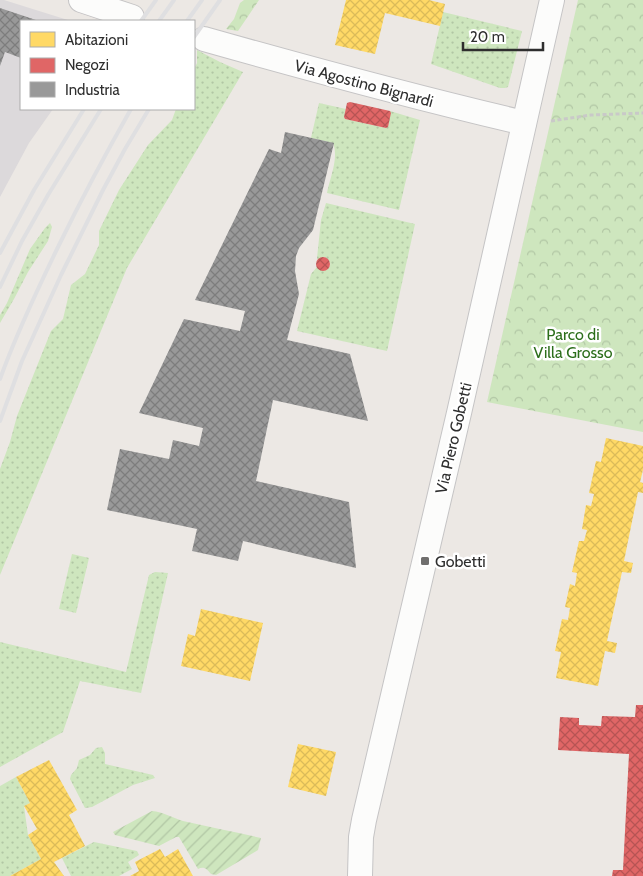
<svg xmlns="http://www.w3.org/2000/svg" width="643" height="876" viewBox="0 0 643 876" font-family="Cabin,sans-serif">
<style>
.industrial{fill:#dcd9db}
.grass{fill:url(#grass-dots)}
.forest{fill:url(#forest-crowns)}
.garden{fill:url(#garden-furrows)}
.homes{fill:url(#homes-cross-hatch)}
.shops{fill:url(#shops-cross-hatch)}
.industry{fill:url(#industry-cross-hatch)}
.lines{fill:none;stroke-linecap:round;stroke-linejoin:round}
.street-casing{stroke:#c5c4c5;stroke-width:26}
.path{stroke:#c9c9c8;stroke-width:3;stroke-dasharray:4 2.5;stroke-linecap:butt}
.street{stroke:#fcfcfb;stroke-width:24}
.rail{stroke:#dfdfe1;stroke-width:4}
.poi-dot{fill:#706f6e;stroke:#fff;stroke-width:2}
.labels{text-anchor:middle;stroke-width:5;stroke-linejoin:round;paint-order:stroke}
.street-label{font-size:16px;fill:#2e2e2e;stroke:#fff}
.park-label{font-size:16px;fill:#2c6e1b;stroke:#fff}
.poi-label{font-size:16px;fill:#2e2e2e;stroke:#fff;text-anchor:start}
</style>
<defs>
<pattern id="grass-dots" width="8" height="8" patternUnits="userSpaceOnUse" patternTransform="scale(1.25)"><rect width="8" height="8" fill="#cee6be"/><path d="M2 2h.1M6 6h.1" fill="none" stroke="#b1c6a4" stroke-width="1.8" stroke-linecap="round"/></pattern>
<pattern id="forest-crowns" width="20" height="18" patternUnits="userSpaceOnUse" patternTransform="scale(1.25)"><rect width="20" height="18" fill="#cee6be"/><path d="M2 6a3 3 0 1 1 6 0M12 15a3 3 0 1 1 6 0" fill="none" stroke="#b1c6a4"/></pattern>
<pattern id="garden-furrows" width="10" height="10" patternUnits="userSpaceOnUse" patternTransform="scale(1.25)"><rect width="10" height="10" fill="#cee6be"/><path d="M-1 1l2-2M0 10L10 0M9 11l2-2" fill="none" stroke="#b1c6a4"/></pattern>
<pattern id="homes-cross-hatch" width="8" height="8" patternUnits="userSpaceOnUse" patternTransform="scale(1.25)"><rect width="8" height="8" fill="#ffd966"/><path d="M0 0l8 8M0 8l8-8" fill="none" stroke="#dbbb59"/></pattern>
<pattern id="shops-cross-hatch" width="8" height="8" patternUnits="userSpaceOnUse" patternTransform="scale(1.25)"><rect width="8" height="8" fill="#e06666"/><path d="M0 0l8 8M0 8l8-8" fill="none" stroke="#b65454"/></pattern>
<pattern id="industry-cross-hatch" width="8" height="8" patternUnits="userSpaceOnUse" patternTransform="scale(1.25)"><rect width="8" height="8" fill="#999"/><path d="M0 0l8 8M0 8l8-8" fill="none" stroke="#7d7d7d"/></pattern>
</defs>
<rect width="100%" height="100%" fill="#ece8e4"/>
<!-- industrial -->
<path class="industrial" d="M0,0H4L71,21H21V109H53L29,143L0,197Z"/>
<!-- grass -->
<g class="grass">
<path d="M443,12L522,31L508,87L505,88H500L431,64Z"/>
<path d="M197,50L220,62L243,72L127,268L0,575V469L10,442L17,416L51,331L63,319L71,285L85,274L99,245V231L119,190L148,145L172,120L176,109H194V69L197,63Z"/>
<path d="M319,103L346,109L344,117L345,119L386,128L388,126L390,111L420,120L399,210L327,193C330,178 339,158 333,143L311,138Z"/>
<path d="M326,203L415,224L387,351L297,331L311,274L317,267L320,270C332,271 334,260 323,257L318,260L317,258L321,220Z"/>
<path d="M50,223L52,227L48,241L28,272L14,299L0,323V315L7,303L30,249L45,228Z"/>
<path d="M72,554L89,558L76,613L59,609Z"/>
<path d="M155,572L168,573L141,693L80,681L63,732L0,767V642L126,672L149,575Z"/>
<path d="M102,747L105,753V764L153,775L155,778L133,785L92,807L85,808L70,779L71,775L77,768L79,760L90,755L96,748Z"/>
<path d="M16,777L30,803L24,806L28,835L41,859L10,876H0V786Z"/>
<path d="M94,842L137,851L139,855L128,862L132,869L119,876H71L62,858Z"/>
</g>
<!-- forest -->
<g class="forest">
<path d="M244,0H259L238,31L226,29L234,19L240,3Z"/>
<path d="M578,0H643V432L487,402Z"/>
</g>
<!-- garden -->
<path class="garden" d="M152,811C163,812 173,818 183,821C209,827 235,832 261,838L258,850L216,875L211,874C207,869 204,866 198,869L179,837H176L159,846L115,835L113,832Z"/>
<!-- homes -->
<g class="homes">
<path d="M346,0H429L445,4L440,26L385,13L375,54L335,45Z"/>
<path d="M606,438L643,446V470L640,482L643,483V493L638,492L624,561L633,563L631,573L622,572L607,641L617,643L615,653L605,651L598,686L556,678L561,652L555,651L562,619L568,620L570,608L565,607L570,584L575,586L577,573L572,572L579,541H584L587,530L582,529L586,505L591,506L594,494L589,493L596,461L601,462Z"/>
<path d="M201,609L263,623L250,681L181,666L188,634L195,636Z"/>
<path d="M298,744L336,752L326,796L288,787Z"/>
<path d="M49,760L77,810L69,815L85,846L54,862L64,876H10L41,859L28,835L37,829L24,806L30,803L16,777Z"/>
<path d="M160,849L165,857L178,849L193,876H130L139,871L135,862Z"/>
</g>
<!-- shops -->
<g class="shops">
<path d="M350,102L390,111L391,113L388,127L386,128L345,119L344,117L347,103Z"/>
<circle cx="323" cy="264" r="7"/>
<path d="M636,705H643V876H612L613,870H623L629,754L558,750L560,717L579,718V725L601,726L602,716L635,717Z"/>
</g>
<!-- industry -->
<g class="industry">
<path d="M0,8L39,21H21V58L5,52L0,66Z"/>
<path d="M285,132L334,143L313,230L299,248L296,256L295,271L299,294L287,340L350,354L368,421L273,400L256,481L349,502L356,568L243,541L238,561L192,551L197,529L107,510L120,449L169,459L173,440L199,446L203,428L139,413L184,319L240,331L245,311L195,300L269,149L281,153Z"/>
</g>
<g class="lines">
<!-- street casing -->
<g class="street-casing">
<g id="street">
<path d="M81,0L132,17"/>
<path d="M204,39C310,69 417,98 524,123"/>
<path d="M360,876L361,837L364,820L459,413L552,0"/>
</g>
</g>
<!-- path -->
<path class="path" d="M551,121L591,115L643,113"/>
<!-- street -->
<use href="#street" class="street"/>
<!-- rail -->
<g class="rail">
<path d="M141,21L156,0"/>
<path d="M159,21L174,0"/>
<path d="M187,21L202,0"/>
<path d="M194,37L220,0"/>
<path d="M0,253L34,190L84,109"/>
<path d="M0,287L22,241L48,195L101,109"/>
<path d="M0,379C17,332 38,288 60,243C82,198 106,153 131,109"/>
<path d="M0,421L22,361L61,275L103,190L125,149L149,109"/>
</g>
</g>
<!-- markers -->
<rect class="poi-dot" x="420" y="556" width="10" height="10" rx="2.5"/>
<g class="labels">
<!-- street labels -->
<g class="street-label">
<text transform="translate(364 83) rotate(15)" y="6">Via Agostino Bignardi</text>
<text transform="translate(453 438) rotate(-77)" y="6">Via Piero Gobetti</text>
</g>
<!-- park labels -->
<g class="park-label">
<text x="573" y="340">Parco di<tspan x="573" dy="18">Villa Grosso</tspan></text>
</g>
<!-- poi labels -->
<g class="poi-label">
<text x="435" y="567">Gobetti</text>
</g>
</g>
<!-- legend -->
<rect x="20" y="20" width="175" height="90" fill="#ffffff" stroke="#ababab"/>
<rect x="30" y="32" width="25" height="15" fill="#ffd966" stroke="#ababab"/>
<text x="65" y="45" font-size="15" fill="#2e2e2e">Abitazioni</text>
<rect x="30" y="58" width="25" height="15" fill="#e06666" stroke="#ababab"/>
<text x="65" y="70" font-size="15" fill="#2e2e2e">Negozi</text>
<rect x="30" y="82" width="25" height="15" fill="#999999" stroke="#ababab"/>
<text x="65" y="95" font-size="15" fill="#2e2e2e">Industria</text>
<!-- scale -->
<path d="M463 42v8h80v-8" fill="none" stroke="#2e2e2e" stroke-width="2.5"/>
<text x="470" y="42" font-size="15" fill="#2e2e2e" stroke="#ffffff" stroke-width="4" paint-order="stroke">20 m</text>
</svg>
